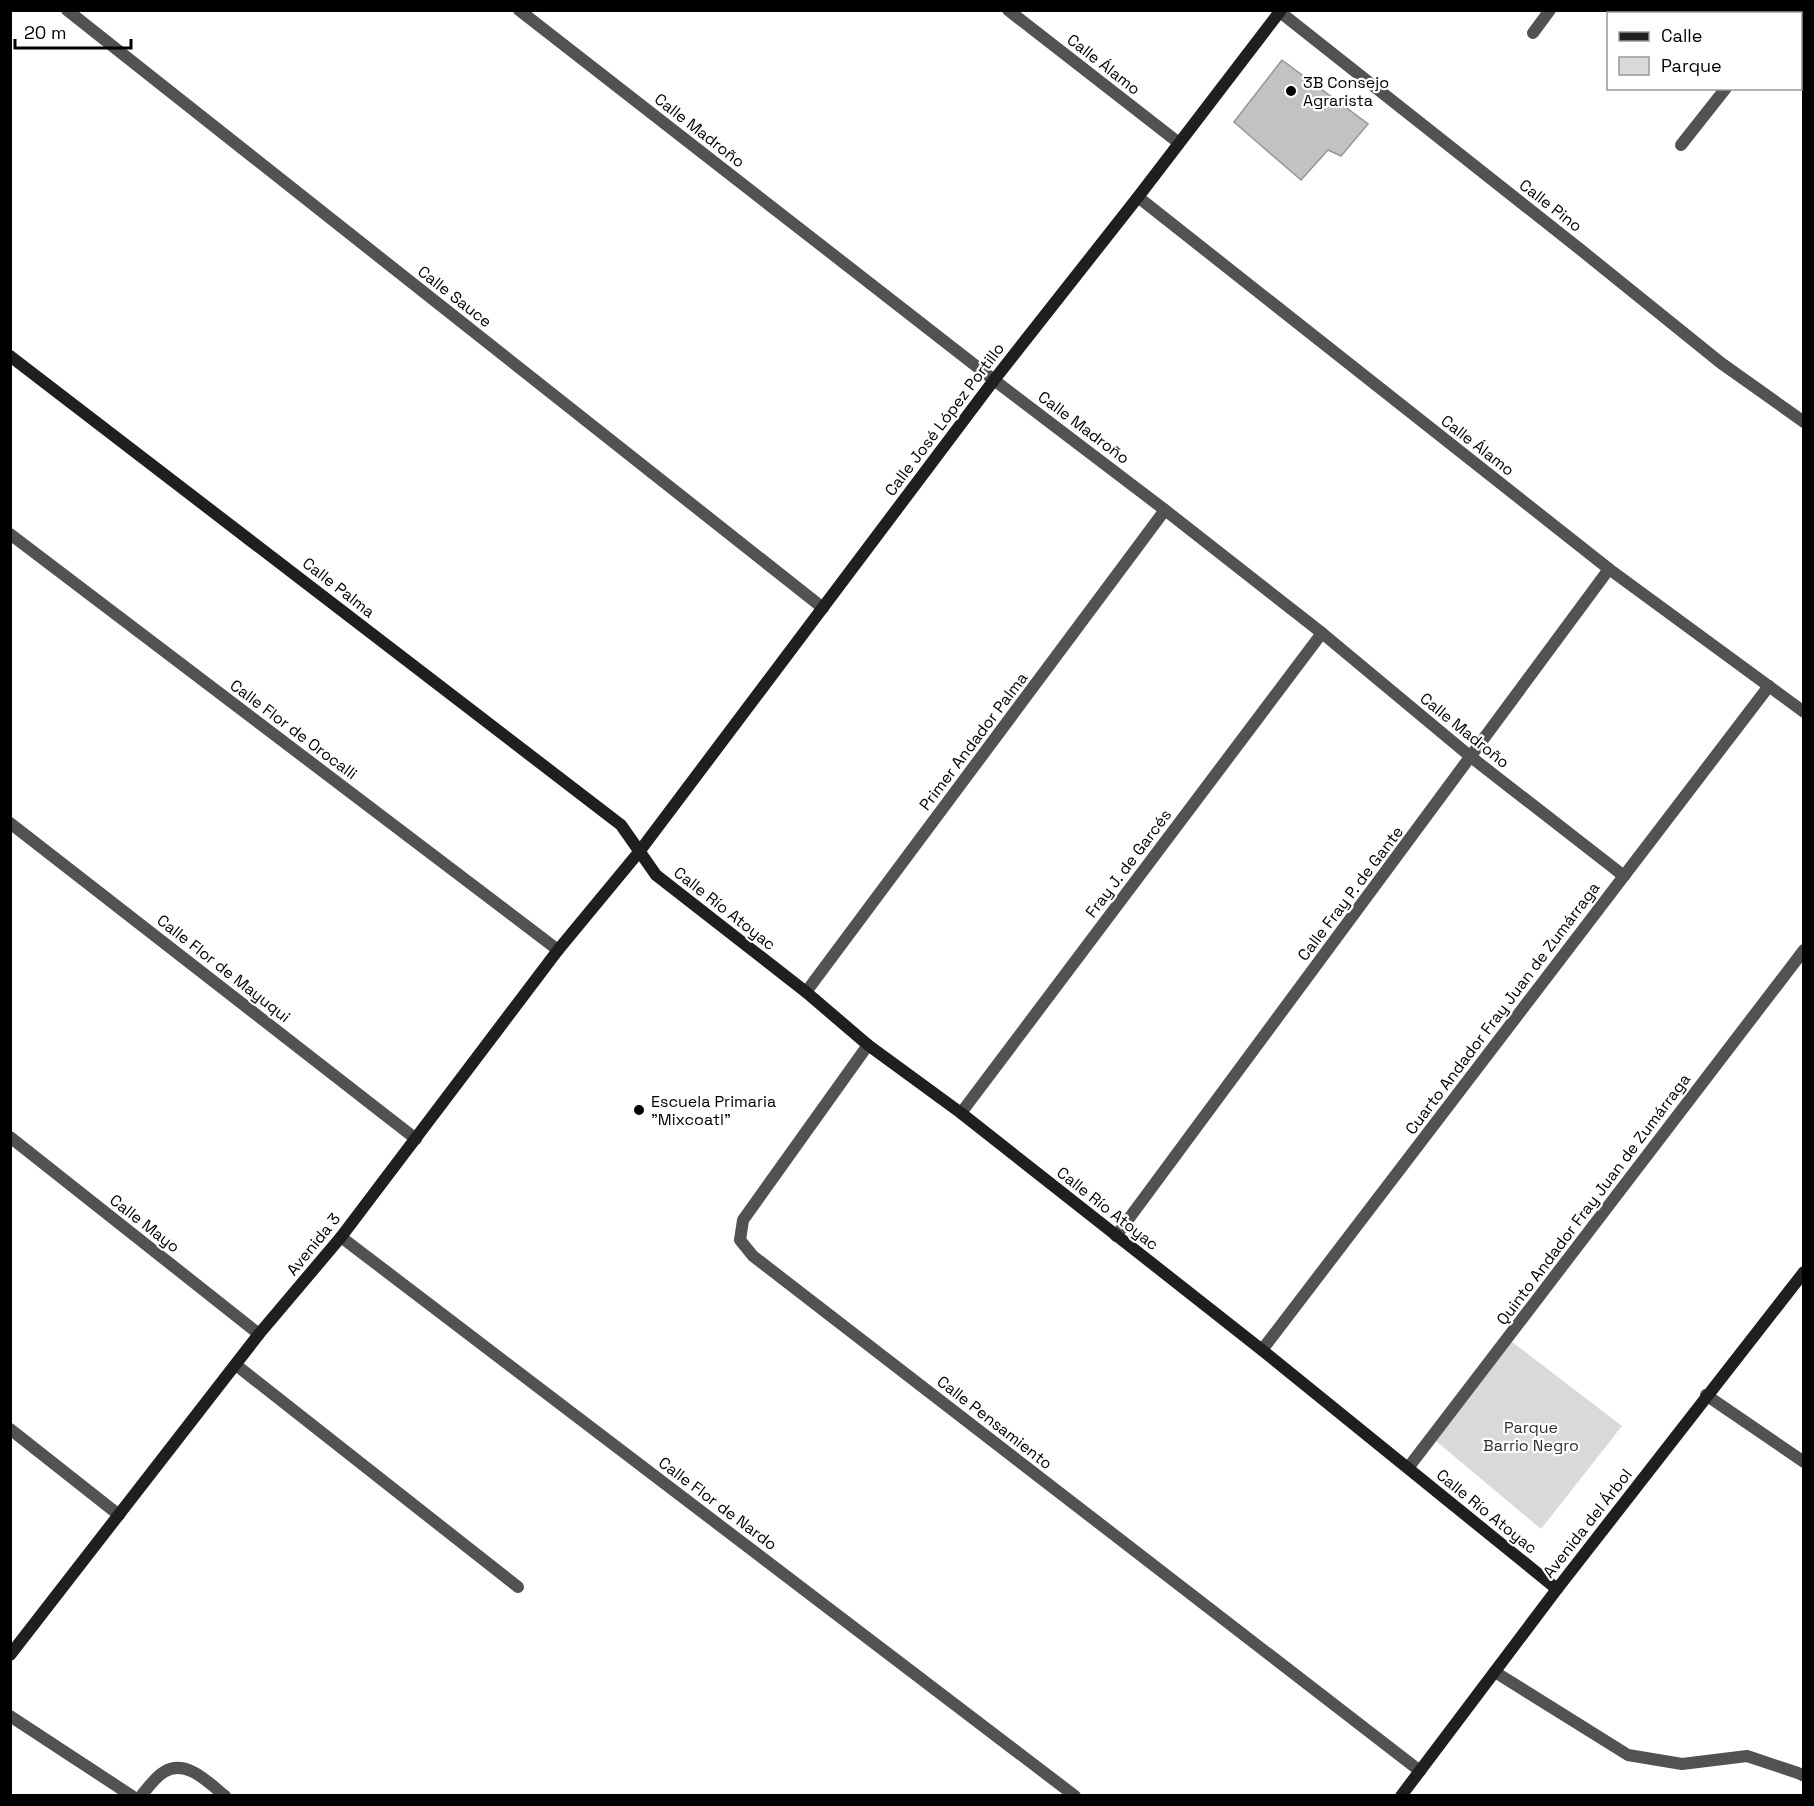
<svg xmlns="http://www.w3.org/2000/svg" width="1814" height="1806" viewBox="0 0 1814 1806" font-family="'Space Grotesk',sans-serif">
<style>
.green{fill:#d9d9d9}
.building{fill:#c2c2c2;stroke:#969696;stroke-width:1.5}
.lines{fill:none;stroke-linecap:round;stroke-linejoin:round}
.lane{stroke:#525252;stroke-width:12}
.street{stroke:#525252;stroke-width:12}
.secondary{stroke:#1f1f1f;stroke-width:12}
.poi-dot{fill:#000;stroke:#fff;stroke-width:2}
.labels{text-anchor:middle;stroke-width:4.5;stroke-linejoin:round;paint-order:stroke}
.street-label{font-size:16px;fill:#000;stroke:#fff}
.poi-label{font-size:16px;fill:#000;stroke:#fff;text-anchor:start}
.park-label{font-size:16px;fill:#303030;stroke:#fff}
</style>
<rect width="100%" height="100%" fill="#fff"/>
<!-- green -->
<path class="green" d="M1511,1341L1622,1426L1541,1529L1436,1441Z"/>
<!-- building -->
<path class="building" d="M1282,60L1368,124L1341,156L1328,150L1301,180L1234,122Z"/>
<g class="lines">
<!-- lane -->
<g class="lane">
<path d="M236,1365L518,1587"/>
<path d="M1706,1395L1804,1462"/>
<path d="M1495,1672L1628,1755L1682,1764L1747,1756L1798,1773L1804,1776"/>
<path d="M10,1716L132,1796"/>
<path d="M141,1796C148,1788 155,1777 164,1772C186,1758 209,1783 225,1796"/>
</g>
<!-- street -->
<g class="street">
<path d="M67,10L823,608"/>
<path d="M519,10L994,380L1165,510L1322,633L1471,757L1624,876"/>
<path d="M1008,10L1179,143"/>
<path d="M1280,12L1581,250L1721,363L1804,422"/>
<path d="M1785,14L1788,10"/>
<path d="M1533,33L1550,10"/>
<path d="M1681,145L1726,88"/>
<path d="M1138,197L1609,569L1804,712"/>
<path d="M10,534L558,950"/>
<path d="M10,823L416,1139"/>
<path d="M806,992L1165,510"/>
<path d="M868,1045L743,1220L740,1240L753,1256L1420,1771"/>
<path d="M961,1113L1322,633"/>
<path d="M10,1137L259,1334"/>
<path d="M1116,1236L1609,569"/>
<path d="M341,1237L1075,1796"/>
<path d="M1262,1350L1769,686"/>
<path d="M10,1429L119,1515"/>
<path d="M1408,1468L1804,950"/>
</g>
<!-- secondary -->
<g class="secondary">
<path d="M10,356L621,825L656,875L806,992L868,1045L961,1113L1262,1350L1557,1589"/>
<path d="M10,1655L259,1334L341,1237L558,950L639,852L994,380L1138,197L1281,10"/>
<path d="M1401,1796L1557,1589L1804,1272"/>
</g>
</g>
<!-- markers -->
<g class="poi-dot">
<circle cx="1291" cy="91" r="6"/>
<circle cx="639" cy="1110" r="6"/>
</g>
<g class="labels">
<!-- street labels -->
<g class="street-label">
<text transform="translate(1104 64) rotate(38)" y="6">Calle Álamo</text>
<text transform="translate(700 130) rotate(38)" y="6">Calle Madroño</text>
<text transform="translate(1551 205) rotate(38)" y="6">Calle Pino</text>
<text transform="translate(455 296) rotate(38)" y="6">Calle Sauce</text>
<text transform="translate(944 419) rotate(-53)" y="6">Calle José López Portillo</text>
<text transform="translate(1084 427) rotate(37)" y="6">Calle Madroño</text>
<text transform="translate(1478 445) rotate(38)" y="6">Calle Álamo</text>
<text transform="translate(339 587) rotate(38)" y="6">Calle Palma</text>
<text transform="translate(294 729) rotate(37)" y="6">Calle Flor de Orocalli</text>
<text transform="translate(1465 730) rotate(39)" y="6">Calle Madroño</text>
<text transform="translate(973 741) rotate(-53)" y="6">Primer Andador Palma</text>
<text transform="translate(1128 863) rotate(-53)" y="6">Fray J. de Garcés</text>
<text transform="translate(1350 893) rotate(-53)" y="6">Calle Fray P. de Gante</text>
<text transform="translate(725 908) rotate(38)" y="6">Calle Río Atoyac</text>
<text transform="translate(224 968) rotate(38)" y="6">Calle Flor de Mayuqui</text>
<text transform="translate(1502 1008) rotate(-53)" y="6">Cuarto Andador Fray Juan de Zumárraga</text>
<text transform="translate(1593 1199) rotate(-53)" y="6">Quinto Andador Fray Juan de Zumárraga</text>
<text transform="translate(1108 1208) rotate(38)" y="6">Calle Río Atoyac</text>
<text transform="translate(145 1223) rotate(38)" y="6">Calle Mayo</text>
<text transform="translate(313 1244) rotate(-51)" y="6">Avenida 3</text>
<text transform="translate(995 1422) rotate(38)" y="6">Calle Pensamiento</text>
<text transform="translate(718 1503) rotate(37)" y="6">Calle Flor de Nardo</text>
<text transform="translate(1487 1511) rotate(39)" y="6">Calle Río Atoyac</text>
<text transform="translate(1587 1523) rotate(-52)" y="6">Avenida del Árbol</text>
</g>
<!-- poi labels -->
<g class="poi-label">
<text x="1303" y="88">3B Consejo<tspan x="1303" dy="18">Agrarista</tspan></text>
<text x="651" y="1107">Escuela Primaria<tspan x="651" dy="18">"Mixcoatl"</tspan></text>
</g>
<!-- park labels -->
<g class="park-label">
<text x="1531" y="1433">Parque<tspan x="1531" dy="18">Barrio Negro</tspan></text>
</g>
</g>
<!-- border -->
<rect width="1814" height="1806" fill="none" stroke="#000000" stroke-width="24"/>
<!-- legend -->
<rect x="1607" y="12" width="195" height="78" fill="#ffffff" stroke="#999999" stroke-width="1.5"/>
<rect x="1619" y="32" width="30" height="9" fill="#1f1f1f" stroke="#999999" stroke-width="1.5"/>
<text x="1661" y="42" font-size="18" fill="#000000">Calle</text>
<rect x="1619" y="57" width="30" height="18" fill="#d9d9d9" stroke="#999999" stroke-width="1.5"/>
<text x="1661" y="72" font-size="18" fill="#000000">Parque</text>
<!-- scale -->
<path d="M15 39v9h116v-9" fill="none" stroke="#000000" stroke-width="3"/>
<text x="24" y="39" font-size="18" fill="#000000" stroke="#ffffff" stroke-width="4.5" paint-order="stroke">20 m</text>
</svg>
